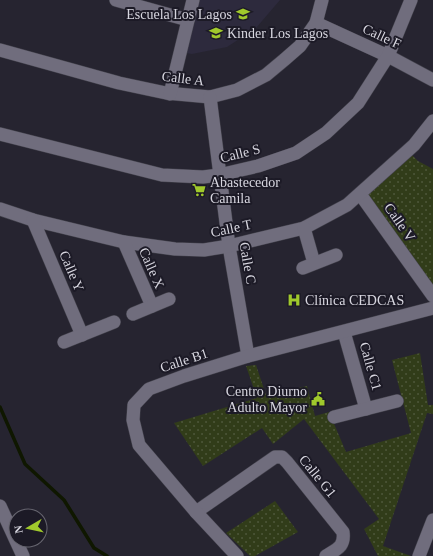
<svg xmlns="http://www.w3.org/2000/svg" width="433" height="556" viewBox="0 0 433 556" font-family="'Times New Roman',serif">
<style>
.built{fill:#2d2a3d}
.park{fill:url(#park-dots)}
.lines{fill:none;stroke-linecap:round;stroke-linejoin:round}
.stream{stroke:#0f1700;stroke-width:3.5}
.minor-casing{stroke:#43424c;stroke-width:14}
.minor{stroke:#706d7d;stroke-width:13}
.labels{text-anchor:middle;stroke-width:4;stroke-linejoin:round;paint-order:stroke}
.poi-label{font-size:14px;fill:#d8d7e0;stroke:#1c1a26;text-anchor:start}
.street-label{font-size:14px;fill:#d8d7e0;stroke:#1c1a26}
</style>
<defs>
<pattern id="park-dots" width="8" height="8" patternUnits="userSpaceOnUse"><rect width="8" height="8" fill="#313c19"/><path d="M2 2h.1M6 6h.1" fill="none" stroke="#4e573a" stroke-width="1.8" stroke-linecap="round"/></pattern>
</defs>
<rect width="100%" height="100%" fill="#262430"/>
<!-- built -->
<path class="built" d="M193,0H280L256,28L227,47L192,54L180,52Z"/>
<!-- park -->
<g class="park">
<path d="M408,151L418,161L433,169V296L360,194Z"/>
<path d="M420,353L428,405H433V414L427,413L383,546L411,556H378L364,529L379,519L304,419L273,444L262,428L203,466L174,423L257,398L246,366L256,365L266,395L307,386L315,416L329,412L346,452L411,433L392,360Z"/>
<path d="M275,501L298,532L255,556H250L226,533Z"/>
</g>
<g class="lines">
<!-- stream -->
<path class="stream" d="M0,407L25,464L64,500L94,548L107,556"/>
<!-- minor casing -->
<g class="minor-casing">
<g id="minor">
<path d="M116,0L188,20"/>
<path d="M316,23L388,56L433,80"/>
<path d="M0,50L119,83L166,93L210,97L237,90L266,75L284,60L300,46L316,23L322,0"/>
<path d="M170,94L193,0"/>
<path d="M210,97L229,246L248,356"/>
<path d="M0,134L162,175L203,177L219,175L258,166L296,153L326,133L358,103L388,56L411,0"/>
<path d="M360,194L433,296"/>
<path d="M0,209L33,220L124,242L175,249L204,250L229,246L304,228L347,205L414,145L433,121"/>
<path d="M33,220L82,335"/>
<path d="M304,228L314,263"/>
<path d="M124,242L152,306"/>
<path d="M303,268L336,255"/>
<path d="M133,314L169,299"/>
<path d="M344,332L366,409"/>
<path d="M64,342L114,322"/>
<path d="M334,417L397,401"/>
<path d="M0,506L23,556"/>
<path d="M196,512L275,457H282L287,462L343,532C345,547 337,549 326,556"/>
<path d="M237,556L196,512L139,445L133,420L134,405L149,389L184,376L248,356L433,308"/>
<path d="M419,556L433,520"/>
</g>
</g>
<!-- minor -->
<use href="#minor" class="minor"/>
</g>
<!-- icons -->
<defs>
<g id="school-bare" transform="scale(1.08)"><path d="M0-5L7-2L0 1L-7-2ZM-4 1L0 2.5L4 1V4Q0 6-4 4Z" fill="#a0c92c" stroke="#1c1a26" stroke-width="2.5" paint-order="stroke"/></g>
<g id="supermarket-bare" transform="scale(1.08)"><path d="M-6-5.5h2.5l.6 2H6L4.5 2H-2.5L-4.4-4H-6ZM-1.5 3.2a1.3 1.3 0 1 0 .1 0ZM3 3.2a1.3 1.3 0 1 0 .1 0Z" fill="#a0c92c" stroke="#1c1a26" stroke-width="2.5" paint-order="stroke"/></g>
<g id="hospital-bare" transform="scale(1.08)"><path d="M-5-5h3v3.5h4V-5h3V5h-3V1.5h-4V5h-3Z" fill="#a0c92c" stroke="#1c1a26" stroke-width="2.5" paint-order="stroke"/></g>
<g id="civic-bare" transform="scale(1.08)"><path d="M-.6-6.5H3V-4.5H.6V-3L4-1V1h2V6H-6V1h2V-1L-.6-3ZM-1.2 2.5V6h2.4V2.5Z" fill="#a0c92c" stroke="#1c1a26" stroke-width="2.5" paint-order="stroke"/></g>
</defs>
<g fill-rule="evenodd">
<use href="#school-bare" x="243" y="14"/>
<use href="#school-bare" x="216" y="33"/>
<use href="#supermarket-bare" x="199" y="190"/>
<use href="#hospital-bare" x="294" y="300"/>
<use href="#civic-bare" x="318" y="399"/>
</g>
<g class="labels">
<!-- poi labels -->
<g class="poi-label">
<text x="232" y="19" text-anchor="end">Escuela Los Lagos</text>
<text x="227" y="38">Kinder Los Lagos</text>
<text x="210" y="187">Abastecedor<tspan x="210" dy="16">Camila</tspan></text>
<text x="305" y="305">Clínica CEDCAS</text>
<text x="307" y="396" text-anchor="end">Centro Diurno<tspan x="307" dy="16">Adulto Mayor</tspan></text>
</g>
<!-- street labels -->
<g class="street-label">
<text transform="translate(382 36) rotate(25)" y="5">Calle F</text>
<text transform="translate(183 78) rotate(7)" y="5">Calle A</text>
<text transform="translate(240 153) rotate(-14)" y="5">Calle S</text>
<text transform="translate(400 222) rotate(55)" y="5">Calle V</text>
<text transform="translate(231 228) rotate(-12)" y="5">Calle T</text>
<text transform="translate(248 263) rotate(80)" y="5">Calle C</text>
<text transform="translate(152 268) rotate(66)" y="5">Calle X</text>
<text transform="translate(72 271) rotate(67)" y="5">Calle Y</text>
<text transform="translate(184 360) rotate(-18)" y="5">Calle B1</text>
<text transform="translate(371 366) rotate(74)" y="5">Calle C1</text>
<text transform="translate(318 476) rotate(51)" y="5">Calle G1</text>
</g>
</g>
<!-- north arrow -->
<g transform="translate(28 528) rotate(261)"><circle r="19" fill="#1c1a26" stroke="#676670"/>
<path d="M0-3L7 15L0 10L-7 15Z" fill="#a0c92c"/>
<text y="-6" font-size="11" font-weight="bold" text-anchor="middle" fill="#d8d7e0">N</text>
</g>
</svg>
